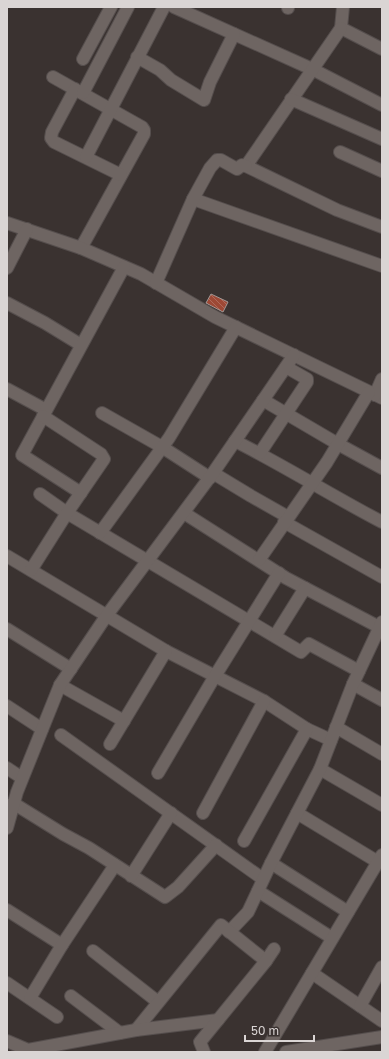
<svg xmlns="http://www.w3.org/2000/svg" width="389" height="1059" viewBox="0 0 389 1059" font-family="'Golos Text',sans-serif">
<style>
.building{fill:url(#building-back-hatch);stroke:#a19794}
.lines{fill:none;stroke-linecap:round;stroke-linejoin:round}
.minor-casing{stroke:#554e4d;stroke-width:14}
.minor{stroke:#6e6562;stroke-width:12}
</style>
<defs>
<pattern id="building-back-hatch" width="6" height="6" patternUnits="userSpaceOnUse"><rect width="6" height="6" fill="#9d4835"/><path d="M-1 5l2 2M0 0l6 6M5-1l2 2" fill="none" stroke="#ae6a5b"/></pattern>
</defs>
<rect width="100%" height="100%" fill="#3a3230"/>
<!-- building -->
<path class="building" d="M211,294L228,302L223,312L206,303Z"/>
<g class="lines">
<!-- minor casing -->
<g class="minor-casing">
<g id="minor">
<path d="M174,7L312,69L382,105"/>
<path d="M343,7L341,28L382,49"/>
<path d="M288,8V7"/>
<path d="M341,28L246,166L337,210L382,227"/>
<path d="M137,57L160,70L171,80L204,100L210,82L234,34"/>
<path d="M83,59L111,7"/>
<path d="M53,77L142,127L144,130V134L81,248"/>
<path d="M75,89L52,132L51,138L54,142L121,175"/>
<path d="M83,93L128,7"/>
<path d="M291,99L382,139"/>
<path d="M340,152L382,171"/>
<path d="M86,157L164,7"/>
<path d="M193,199L382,266"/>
<path d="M7,223L81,248L141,274L215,317L382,398"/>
<path d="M7,268L27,229"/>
<path d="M156,283L193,199L210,168L217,160H221L237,169L242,165L246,166"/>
<path d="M7,303L45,323L81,345"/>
<path d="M7,389L46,410"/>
<path d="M375,395L382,379"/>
<path d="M263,400L338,444L382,468"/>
<path d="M102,413L162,447L210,478"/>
<path d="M235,441C285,466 332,496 382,522"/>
<path d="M260,453L307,382V379L286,367"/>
<path d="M213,473L251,496L288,517"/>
<path d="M81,493L22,455L124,267"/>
<path d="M40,494L67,513L301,652L309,644L359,671"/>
<path d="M184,513L286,578L379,627"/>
<path d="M284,522L382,577"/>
<path d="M100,533L169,438L236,327"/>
<path d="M7,556L166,651L264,701L307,729L331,740"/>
<path d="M259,560L327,462L369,392"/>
<path d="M31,570L67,513L104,459L101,454L43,416"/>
<path d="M7,629L71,669"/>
<path d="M275,636L305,588"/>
<path d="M353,684L382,700"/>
<path d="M60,685L124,721"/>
<path d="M7,706L42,729"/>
<path d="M336,727L382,754"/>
<path d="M61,735L263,879"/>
<path d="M110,744L166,651"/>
<path d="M7,768L22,778"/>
<path d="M320,769L382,805"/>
<path d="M158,773L215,676L279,573"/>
<path d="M13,803L63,834L89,848L165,897L178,887L216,845"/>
<path d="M203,813L264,701"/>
<path d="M297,813L378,862"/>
<path d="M7,828L17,792L60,685L107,615L213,473L294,355"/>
<path d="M244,841L307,729"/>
<path d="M271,863L348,912"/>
<path d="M131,876L171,813"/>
<path d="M258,891L332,938"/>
<path d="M7,910L62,945"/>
<path d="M229,932L248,912L271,863L320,769L353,684L382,622"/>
<path d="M93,951L158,1002"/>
<path d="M312,973L382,1021"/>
<path d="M7,983L57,1017"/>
<path d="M71,996L120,1033"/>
<path d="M30,998L62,945L115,865"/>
<path d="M360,1006L382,967"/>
<path d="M136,1030L221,925L266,961"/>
<path d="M7,1041L28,1050L136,1030L218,1020"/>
<path d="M204,1052L200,1042L266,961L274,949"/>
<path d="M265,1052L382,855"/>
<path d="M286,1052L382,1037"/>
</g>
</g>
<!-- minor -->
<use href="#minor" class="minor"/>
</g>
<!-- border -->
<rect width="389" height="1059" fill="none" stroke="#dad5d4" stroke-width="16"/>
<!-- scale -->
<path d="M245 1035v6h69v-6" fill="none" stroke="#dad5d4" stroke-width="2"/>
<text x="251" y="1035" font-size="12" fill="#dad5d4" stroke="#3a3230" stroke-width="3" paint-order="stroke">50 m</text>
</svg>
